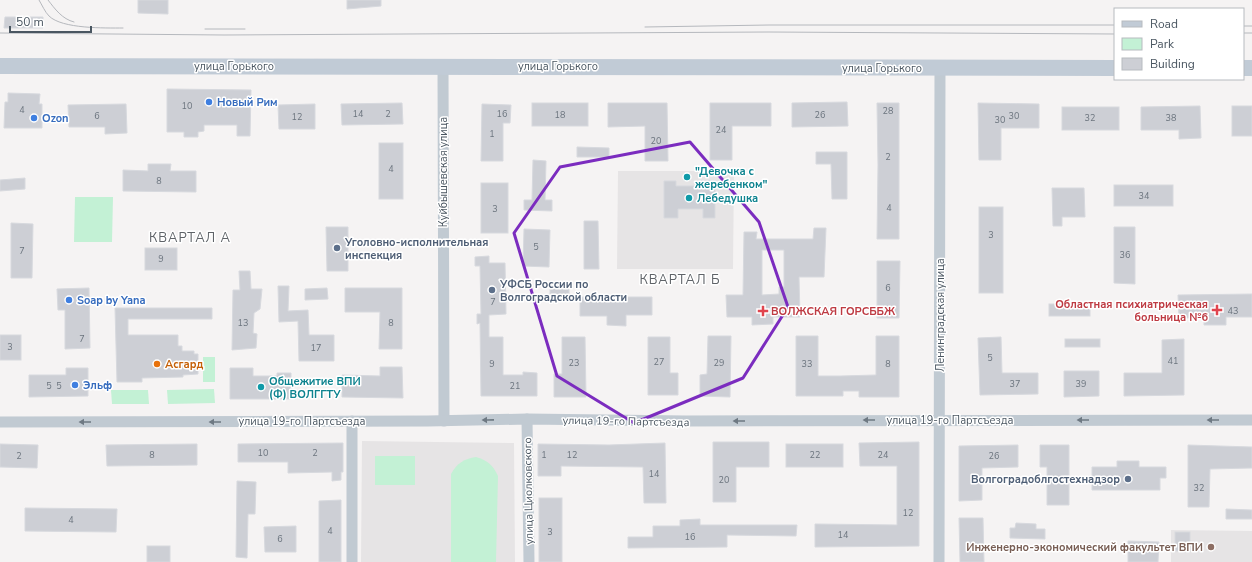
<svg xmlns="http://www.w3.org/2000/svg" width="1252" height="562" viewBox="0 0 1252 562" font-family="'Nunito Sans',sans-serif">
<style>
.education{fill:#e6e4e5}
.green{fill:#c3f1d5}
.building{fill:#cdcfd5;stroke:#d7d9de;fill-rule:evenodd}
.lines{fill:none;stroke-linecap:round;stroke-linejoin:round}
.street{stroke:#c1cad2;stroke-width:11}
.secondary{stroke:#c1cbd6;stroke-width:16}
.tram{stroke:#b5b8bd;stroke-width:1}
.oneway{fill:#6e7983}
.marked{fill:none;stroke:#7b2cbf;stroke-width:3;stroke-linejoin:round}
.shop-dot{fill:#3f7fe0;stroke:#fff;stroke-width:1.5}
.culture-dot{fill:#0f9aa8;stroke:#fff;stroke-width:1.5}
.service-dot{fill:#5c6f8a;stroke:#fff;stroke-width:1.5}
.health-dot{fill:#e0444e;stroke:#fff;stroke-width:1.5}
.food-dot{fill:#e8710a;stroke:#fff;stroke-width:1.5}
.education-dot{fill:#8d6e63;stroke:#fff;stroke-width:1.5}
.labels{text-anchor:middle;stroke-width:3;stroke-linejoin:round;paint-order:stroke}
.number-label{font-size:9px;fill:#6b747e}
.street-label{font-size:11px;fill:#4a5661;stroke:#fff}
.shop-label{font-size:11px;font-weight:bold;fill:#366cbe;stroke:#fff;text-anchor:start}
.culture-label{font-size:11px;font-weight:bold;fill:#0d838f;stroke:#fff;text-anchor:start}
.service-label{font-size:11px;font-weight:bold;fill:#4e5e75;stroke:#fff;text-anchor:start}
.health-label{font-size:11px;font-weight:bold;fill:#be3a42;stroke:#fff;text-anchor:end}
.food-label{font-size:11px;font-weight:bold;fill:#c56008;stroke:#fff;text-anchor:start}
.education-label{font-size:11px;font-weight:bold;fill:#785e54;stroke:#fff;text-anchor:end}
.quarter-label{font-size:13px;letter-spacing:1px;fill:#5f6368;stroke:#fff}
</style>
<rect width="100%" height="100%" fill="#f5f3f3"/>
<!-- education -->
<g class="education">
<path d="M618,171H734L733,269H617Z"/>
<path d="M362,441L514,443L515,562H361Z"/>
<path d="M1171,530L1252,531V562H1171Z"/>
</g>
<!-- green -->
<g class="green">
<path d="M75,197H113L112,242H74Z"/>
<rect x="203" y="357" width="12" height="25"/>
<path d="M214,389L215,403L168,404L167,390Z"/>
<path d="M111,390H148L149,404H112Z"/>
<rect x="375" y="456" width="40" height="29"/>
<path d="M476,457C487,460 493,465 498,476L496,562H451V474C457,463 464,459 476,457Z"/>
</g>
<!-- building -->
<g class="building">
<path d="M138,0H168V14L138,13Z"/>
<path d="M347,0H381V6L347,9Z"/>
<path d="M5,17H43V28H4Z"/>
<path d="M167,89L251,90L250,136H237V125H204V131L198,132V137H184V132H167Z"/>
<path d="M8,93L40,94L39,104H42V128H4L5,102H8Z"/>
<path d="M847,102L848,126L792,127V103Z"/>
<path d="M402,103L403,124L342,125L341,104Z"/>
<rect x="532" y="103" width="56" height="23"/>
<path d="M608,103H667L668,161H645V126L608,127Z"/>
<path d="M710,103H771V126H732V160H710Z"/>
<path d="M877,103H899V239H877L878,165Z"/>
<path d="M978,103L1039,104V128H1001V160H979Z"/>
<path d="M126,104L127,133L105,134V127H69L68,105Z"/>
<path d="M315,104V129H279L278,105Z"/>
<path d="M482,104L511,105L510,123H503V161H481Z"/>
<path d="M1200,106L1201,138L1179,139V130H1141V107Z"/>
<rect x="1232" y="106" width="20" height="30"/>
<rect x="1062" y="107" width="57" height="23"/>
<rect x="379" y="143" width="24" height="56"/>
<path d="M577,147L609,148V157H577Z"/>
<path d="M816,152H847V199H832L831,164H816Z"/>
<path d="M533,160L546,161L545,200H552V211L524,210V200H532Z"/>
<path d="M148,164H171L170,171H196V192L123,191V170L148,171Z"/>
<path d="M25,178V189L0,191V180Z"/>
<path d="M664,181H676V186H702L701,181H715V218H703V209H678V218H664Z"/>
<rect x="481" y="183" width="27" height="50"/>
<rect x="1114" y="185" width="59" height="21"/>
<path d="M1052,188H1084L1085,217H1062V226H1053Z"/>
<rect x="979" y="207" width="24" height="86"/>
<path d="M584,221H598L599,269H584Z"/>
<path d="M11,223L33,224L32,278H11Z"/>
<path d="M326,227H348V271H327Z"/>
<path d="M1114,227H1135V284L1114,283Z"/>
<path d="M814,228H826L824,277H799L800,317H773V324L752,325V317H727L726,295H743L744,232H757L756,239H813ZM762,250H784V287H779V294L762,295Z"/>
<path d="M524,229L550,230L549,267L523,266Z"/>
<rect x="145" y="248" width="32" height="22"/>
<path d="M489,256V263H505L506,314L489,315V337H503V375H523V372L537,373V396H481L480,323L477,324V314H481L480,266H475V257Z"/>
<path d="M877,261H900L899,318H877Z"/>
<path d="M239,271H250L251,289H262L260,309L254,313L253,333L257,334L256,348L232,350L233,290H240Z"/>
<rect x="550" y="282" width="19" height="19"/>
<path d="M278,286H289L288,311L308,310L309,335H334V361H299L298,321L279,322Z"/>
<path d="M89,288L90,348L65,349V310H58L57,289Z"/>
<path d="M327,288L328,299L305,300V289Z"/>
<path d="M345,288H402V349H379L380,312H345Z"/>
<path d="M1252,294V317H1226V325H1204V318H1179L1178,295Z"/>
<path d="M580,297H652V315H626V326L607,325V316H580Z"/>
<rect x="1049" y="304" width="41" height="12"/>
<path d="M115,308H212V319H128V335H178V346H182V351H194V354H198V374L183,375V377L142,378V382H117Z"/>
<rect x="0" y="335" width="21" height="25"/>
<path d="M708,336H731L730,397L700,396V375L707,374Z"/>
<path d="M796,336H818V376H841L876,375V336H899V397H859V391H843V396H796Z"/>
<path d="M562,337H585L586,397H554V374H562Z"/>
<path d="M648,337H670V373H678V395H648Z"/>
<path d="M1001,337L1002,373H1038V394L980,395L978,338Z"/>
<rect x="1065" y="339" width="35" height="8"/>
<path d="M1184,339V395L1124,396V373H1162V340Z"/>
<path d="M380,367H402L403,398L342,397V375L380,376Z"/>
<path d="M66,368H88V396L29,397V375H66Z"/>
<path d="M230,368H253V376H277V373H291V399H230Z"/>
<path d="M1064,371H1099V396L1064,397Z"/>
<path d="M713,442H769V467H736V502H713Z"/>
<path d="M919,442V546L815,547V524L897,525V466H860L859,443Z"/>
<path d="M343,443V472H341V480L332,481V472L288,473V462H238V444Z"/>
<path d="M665,443L666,503H644L643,467L561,466V476H538V444L609,445Z"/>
<path d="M0,444L38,445L37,468L0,467Z"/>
<path d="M197,444V465L107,466L106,445Z"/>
<rect x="786" y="444" width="57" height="23"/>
<path d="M1018,445V467L982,468V500L959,501V446Z"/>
<path d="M1040,445H1069V505H1047V467H1040Z"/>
<path d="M1188,445L1252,447V468L1210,469L1209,507H1188Z"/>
<path d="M1117,461H1139V467H1166V478H1160V490H1092V467H1117Z"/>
<path d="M237,481L256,482L255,514H248L247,558L236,557Z"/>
<rect x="539" y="498" width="23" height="64"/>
<path d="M341,500V562H319V501Z"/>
<path d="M25,508L117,509L116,532L25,531Z"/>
<path d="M1226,509L1252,510V519H1226Z"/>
<path d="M959,518H983L984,562H960Z"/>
<path d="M700,519V525H797L796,536L727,535V547L628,548V537H653V526H680V520Z"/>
<path d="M1016,523L1036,524V529H1045V539L1010,538V528H1015Z"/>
<path d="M296,526V552H265L264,527Z"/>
<rect x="1175" y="532" width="15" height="19"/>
<path d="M1128,541L1159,542L1158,562H1128Z"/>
<rect x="147" y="546" width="23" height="16"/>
</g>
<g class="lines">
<!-- street -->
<g class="street">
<path d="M443,66L444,421"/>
<path d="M527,419L529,562"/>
<path d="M352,421V562"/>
<path d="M0,422L428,421L527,419L686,421L1252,420"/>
<path d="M939,562L940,68"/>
</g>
<!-- secondary -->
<g class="secondary">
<path d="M0,66L1115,68"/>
<path d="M1243,68H1252"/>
</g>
<!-- tram -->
<g class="tram">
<path d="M39,0C42,5 45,12 49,16C62,29 105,28 123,28"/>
<path d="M48,0C55,9 62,19 74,22"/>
<path d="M1243,26H1252"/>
<path d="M645,27L769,25H1115"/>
<path d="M205,29H245"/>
<path d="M0,33L224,35L769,32L1115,34"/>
<path d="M1243,33H1252"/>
</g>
</g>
<!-- one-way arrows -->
<defs><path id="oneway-solid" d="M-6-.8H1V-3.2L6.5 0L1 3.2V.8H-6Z"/></defs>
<g class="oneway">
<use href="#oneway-solid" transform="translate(488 420) rotate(179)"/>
<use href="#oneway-solid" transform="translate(869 420) rotate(180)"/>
<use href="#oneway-solid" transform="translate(1083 420) rotate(-180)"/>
<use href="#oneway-solid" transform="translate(1213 420) rotate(180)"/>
<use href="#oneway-solid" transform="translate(739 421) rotate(180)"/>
<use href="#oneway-solid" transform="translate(85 422) rotate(180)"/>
<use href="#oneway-solid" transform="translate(215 422) rotate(180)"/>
</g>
<!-- marked area -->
<path class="marked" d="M690,142L759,222L788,307L743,378L634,423L557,376L514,233L560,167Z"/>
<!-- markers -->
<g class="shop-dot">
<circle cx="209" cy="102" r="4"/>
<circle cx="34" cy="118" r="4"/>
<circle cx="69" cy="300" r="4"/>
<circle cx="75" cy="385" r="4"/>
</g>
<g class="culture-dot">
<circle cx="687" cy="177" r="4"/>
<circle cx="689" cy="198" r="4"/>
<circle cx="261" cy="387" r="4"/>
</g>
<g class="service-dot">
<circle cx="337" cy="248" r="4"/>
<circle cx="492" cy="290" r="4"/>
<circle cx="1128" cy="479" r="4"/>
</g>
<g class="health-dot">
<path d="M1215 304h4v4h4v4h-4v4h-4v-4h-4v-4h4z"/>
<path d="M761 305h4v4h4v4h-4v4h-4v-4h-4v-4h4z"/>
</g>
<circle class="food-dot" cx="157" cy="364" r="4"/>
<circle class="education-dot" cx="1211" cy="547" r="4"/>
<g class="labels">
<!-- number labels -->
<g class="number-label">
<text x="187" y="109">10</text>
<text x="22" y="113">4</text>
<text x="888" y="114">28</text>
<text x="358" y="117">14</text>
<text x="388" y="117">2</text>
<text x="502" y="117">16</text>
<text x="560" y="118">18</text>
<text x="820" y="118">26</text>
<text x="97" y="119">6</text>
<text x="1014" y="119">30</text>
<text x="297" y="120">12</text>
<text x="1090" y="121">32</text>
<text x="1171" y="121">38</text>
<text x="1000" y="123">30</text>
<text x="721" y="133">24</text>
<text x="492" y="137">1</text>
<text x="656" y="144">20</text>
<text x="888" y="160">2</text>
<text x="391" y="172">4</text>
<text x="159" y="184">8</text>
<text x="1144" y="199">34</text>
<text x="889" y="211">4</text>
<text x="495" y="212">3</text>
<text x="991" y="238">3</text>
<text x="536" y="250">5</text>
<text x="22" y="254">7</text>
<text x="1125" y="258">36</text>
<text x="161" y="262">9</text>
<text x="888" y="291">6</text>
<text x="493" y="305">7</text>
<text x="1233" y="314">43</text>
<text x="243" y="326">13</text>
<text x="391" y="326">8</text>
<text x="82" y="342">7</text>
<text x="10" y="350">3</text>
<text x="316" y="351">17</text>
<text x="990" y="361">5</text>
<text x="1173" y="364">41</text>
<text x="659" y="365">27</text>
<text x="574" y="366">23</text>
<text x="719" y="366">29</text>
<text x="492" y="367">9</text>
<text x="807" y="367">33</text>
<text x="888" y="367">8</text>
<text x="1015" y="387">37</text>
<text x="1081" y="387">39</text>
<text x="49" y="389">5</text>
<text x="59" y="389">5</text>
<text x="515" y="389">21</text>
<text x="263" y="456">10</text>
<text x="315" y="456">2</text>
<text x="152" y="458">8</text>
<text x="544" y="458">1</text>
<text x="572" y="458">12</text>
<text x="815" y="458">22</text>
<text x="883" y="458">24</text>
<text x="19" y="459">2</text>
<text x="994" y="459">26</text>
<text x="654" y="477">14</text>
<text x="724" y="483">20</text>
<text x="1199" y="491">32</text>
<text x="908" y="516">12</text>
<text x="71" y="523">4</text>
<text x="330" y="534">4</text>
<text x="550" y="535">3</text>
<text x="843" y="538">14</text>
<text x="690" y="540">16</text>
<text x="280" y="542">6</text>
</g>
<!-- street labels -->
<g class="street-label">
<text x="234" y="70">улица Горького</text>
<text x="558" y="70">улица Горького</text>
<text x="882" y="72">улица Горького</text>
<text transform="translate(443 172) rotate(-90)" y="4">Куйбышевская улица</text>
<text transform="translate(940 315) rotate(-90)" y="4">Ленинградская улица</text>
<text x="950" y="424">улица 19-го Партсъезда</text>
<text x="302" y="425">улица 19-го Партсъезда</text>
<text transform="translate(626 421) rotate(1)" y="4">улица 19-го Партсъезда</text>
<text transform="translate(528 491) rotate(-91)" y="4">улица Циолковского</text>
</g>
<!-- shop labels -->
<g class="shop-label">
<text x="217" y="106">Новый Рим</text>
<text x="42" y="122">Ozon</text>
<text x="77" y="304">Soap by Yana</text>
<text x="83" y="389">Эльф</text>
</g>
<!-- culture labels -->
<g class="culture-label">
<text x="695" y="175">"Девочка с<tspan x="695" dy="13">жеребенком"</tspan></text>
<text x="697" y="202">Лебедушка</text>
<text x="269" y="385">Общежитие ВПИ<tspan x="269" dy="13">(Ф) ВОЛГГТУ</tspan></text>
</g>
<!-- service labels -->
<g class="service-label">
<text x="345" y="246">Уголовно-исполнительная<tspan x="345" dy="13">инспекция</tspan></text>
<text x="500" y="288">УФСБ России по<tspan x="500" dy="13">Волгоградской области</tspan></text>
<text x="1120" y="483" text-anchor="end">Волгоградоблгостехнадзор</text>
</g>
<!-- health labels -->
<g class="health-label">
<text x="1208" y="308">Областная психиатрическая<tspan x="1208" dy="13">больница №6</tspan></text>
<text x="771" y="315" text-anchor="start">ВОЛЖСКАЯ ГОРСББЖ</text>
</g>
<!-- food labels -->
<g class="food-label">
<text x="165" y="368">Асгард</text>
</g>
<!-- education labels -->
<g class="education-label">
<text x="1203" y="551">Инженерно-экономический факультет ВПИ</text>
</g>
<!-- quarter labels -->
<g class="quarter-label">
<text x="190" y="242">КВАРТАЛ А</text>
<text x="680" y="284">КВАРТАЛ Б</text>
</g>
</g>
<!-- legend -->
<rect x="1114" y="8" width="130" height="72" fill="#ffffff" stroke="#b7bbc0"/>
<rect x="1122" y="21" width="20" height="6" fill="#c1cbd6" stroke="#b7bbc0"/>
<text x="1150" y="28" font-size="12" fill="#4a5661">Road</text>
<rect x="1122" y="38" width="20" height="12" fill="#c3f1d5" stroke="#b7bbc0"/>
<text x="1150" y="48" font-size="12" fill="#4a5661">Park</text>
<rect x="1122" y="58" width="20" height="12" fill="#cdcfd5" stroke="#b7bbc0"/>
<text x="1150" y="68" font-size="12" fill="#4a5661">Building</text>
<!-- scale -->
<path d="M10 26v6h81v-6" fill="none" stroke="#4a5661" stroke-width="2"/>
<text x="16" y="26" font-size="12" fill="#4a5661" stroke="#ffffff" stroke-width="3" paint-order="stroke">50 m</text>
</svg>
